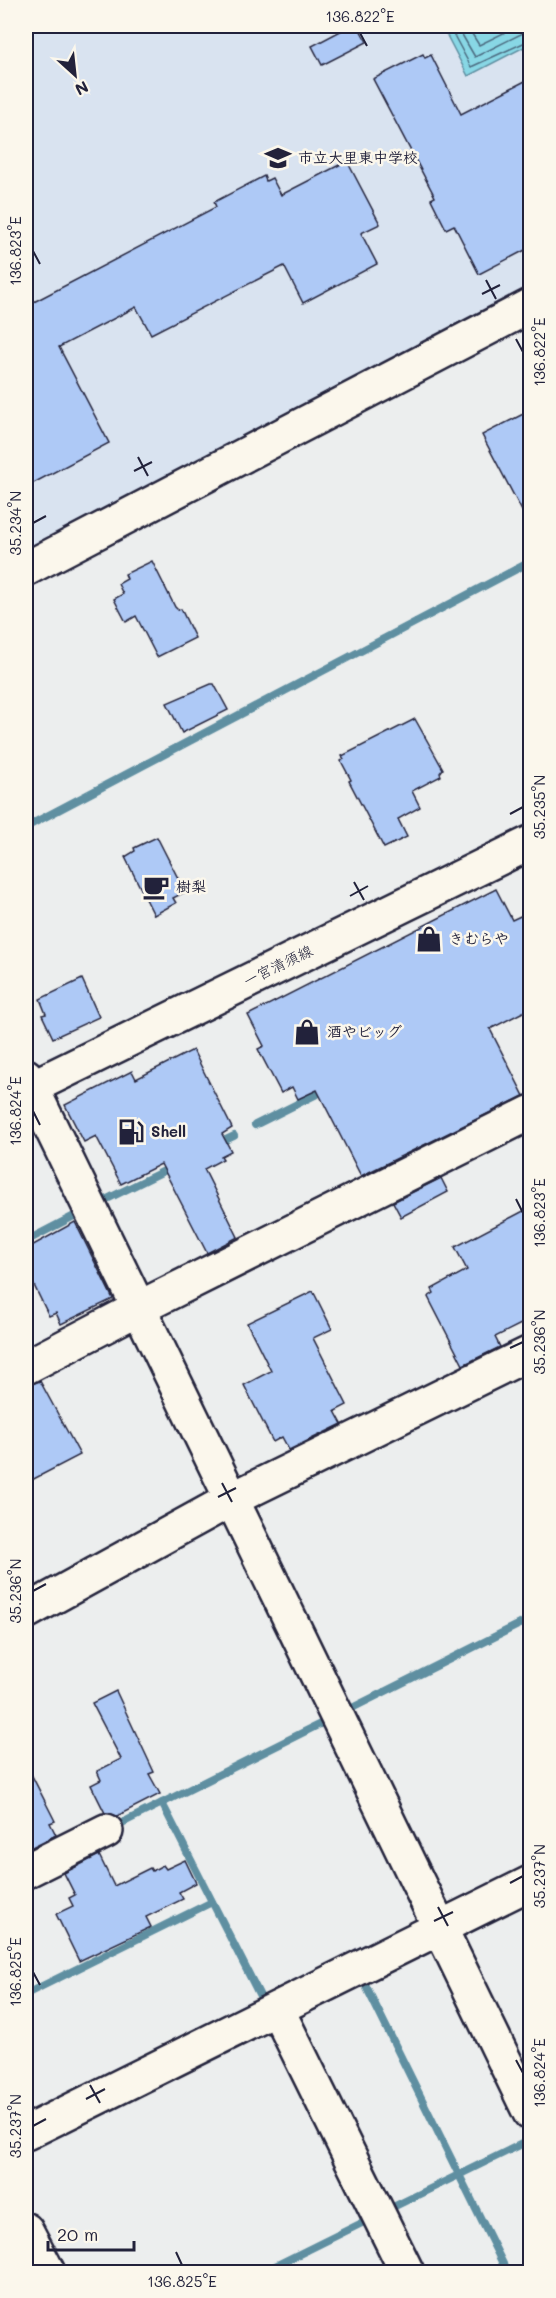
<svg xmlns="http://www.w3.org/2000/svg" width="556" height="2298" viewBox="0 0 556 2298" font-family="Mali,'Klee One',sans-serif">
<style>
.built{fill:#d9e3f0}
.water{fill:#88d7e5;stroke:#5f8fa1;stroke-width:1.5}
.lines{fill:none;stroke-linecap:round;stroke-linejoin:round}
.shore{stroke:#4b6a7f;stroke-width:1.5}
.stream{stroke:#5f8fa1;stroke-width:8}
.building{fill:#aec9f6;stroke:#22223b;stroke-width:1.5}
.street-casing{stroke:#22223b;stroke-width:38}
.secondary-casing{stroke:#22223b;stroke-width:38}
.street{stroke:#fbf7ec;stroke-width:33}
.secondary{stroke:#fbf7ec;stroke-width:33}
.ticks{fill:none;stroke:#22223b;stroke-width:2}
.labels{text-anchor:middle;stroke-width:5;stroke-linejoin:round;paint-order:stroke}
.poi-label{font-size:15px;font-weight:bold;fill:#22223b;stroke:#fbf7ec;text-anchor:start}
.street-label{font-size:15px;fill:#22223b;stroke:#fbf7ec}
.neatline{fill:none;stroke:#22223b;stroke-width:2}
.ticks-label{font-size:15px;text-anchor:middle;fill:#22223b}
</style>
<rect width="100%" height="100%" fill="#eceeee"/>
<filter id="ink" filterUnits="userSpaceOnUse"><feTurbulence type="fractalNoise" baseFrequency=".0167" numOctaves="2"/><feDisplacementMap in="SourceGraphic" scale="12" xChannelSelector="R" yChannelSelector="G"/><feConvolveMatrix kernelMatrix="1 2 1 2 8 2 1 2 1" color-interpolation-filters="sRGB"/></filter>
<g filter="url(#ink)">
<!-- built -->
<path class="built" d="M26,26H530V291L26,554Z"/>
<!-- water -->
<path class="water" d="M442,26H530V44L468,76Z"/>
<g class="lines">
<!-- shore -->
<g class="shore">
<path d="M449,26L471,67L530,40"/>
<path d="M457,26L475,57L523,33L530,32"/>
<path d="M467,26L479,45L518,26"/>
</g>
<!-- stream -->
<g class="stream">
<path d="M26,827L530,562"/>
<path d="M255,1125L327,1089"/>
<path d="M215,1145L234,1136"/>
<path d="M99,1203L174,1166"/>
<path d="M26,1241L74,1216"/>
<path d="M348,1710L530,1619"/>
<path d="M162,1803L260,1996"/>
<path d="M112,1828L324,1722"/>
<path d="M363,1980L507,2272"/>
<path d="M26,1994L212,1902"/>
<path d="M389,2209L530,2140"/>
<path d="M263,2272L372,2218"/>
</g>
</g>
<!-- building -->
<g class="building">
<path d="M350,26H358L367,42L322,65L312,46Z"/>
<path d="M423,54L425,58L431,55L461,114L531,78V247L479,274L454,225L446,229L431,199L435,197L373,79Z"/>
<path d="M347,161L380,224L361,233L377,264L303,303L284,266L151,334L136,307L59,347L109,443L26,487V306L216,207L214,202L264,176L266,181L272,178L281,195Z"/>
<path d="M531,410V528L482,435Z"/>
<path d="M152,561L175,607L178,610L181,609L195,638L157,657L136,616L126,622L114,599L123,594L118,584L127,579L125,574Z"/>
<path d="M211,684H214L228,710L182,733L167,703Z"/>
<path d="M415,719L443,769L440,773L441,776L412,791L420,807L398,819L407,837L384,848L349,781L351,780L341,761L344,759L342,756Z"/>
<path d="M157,837L185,892L173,898L176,903L154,915L125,857L135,851L134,848Z"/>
<path d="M496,889L512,920L531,911V1008L490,1029L524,1096L361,1176L317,1090L298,1099L292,1087L281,1093L258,1049L264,1046L248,1015Z"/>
<path d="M82,979L99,1017L53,1038L42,1015L46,1014L40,999Z"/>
<path d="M193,1050L232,1128L222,1134L231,1151L221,1156L223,1159L204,1169L238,1237L207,1253L161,1164L121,1184L96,1136L84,1142L65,1105L132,1071L136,1079Z"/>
<path d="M441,1178L448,1192L401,1217L393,1202Z"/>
<path d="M531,1207V1319L495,1337L500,1347L463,1365L428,1297L434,1293L432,1289L467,1270L455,1247Z"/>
<path d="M75,1222L113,1299L61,1324L56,1313L49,1316L26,1269V1249Z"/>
<path d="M313,1291L332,1329L313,1338L347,1405L335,1411L342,1424L289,1450L282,1437L273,1442L244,1385L271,1371L247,1323Z"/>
<path d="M40,1381L80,1455L26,1483V1448L34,1443L26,1428V1386Z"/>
<path d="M116,1691L154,1772L149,1774L160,1794L117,1816L105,1813L91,1785L101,1780L97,1771L121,1759L92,1703Z"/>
<path d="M26,1764L55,1821L50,1823L56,1835L26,1850Z"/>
<path d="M99,1855L114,1886L150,1868L152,1871L163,1865L166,1869L185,1860L196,1883L179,1892L183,1899L146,1917L151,1927L79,1961L56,1914L73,1906L69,1898L75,1895L64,1873Z"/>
</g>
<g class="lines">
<!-- street casing -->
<g class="street-casing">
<g id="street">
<path d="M26,569L530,306"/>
<path d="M26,1076L530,2113"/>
<path d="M26,1367L139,1308L530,1113"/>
<path d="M26,1612L232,1499L530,1353"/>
<path d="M26,1871L106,1831"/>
<path d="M277,2009L407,2272"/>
<path d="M26,2133L530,1883"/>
<path d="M26,2230L48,2272"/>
</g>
</g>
<!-- secondary casing -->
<g class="secondary-casing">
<path id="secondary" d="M26,1090L530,843"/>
</g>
<!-- street -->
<use href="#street" class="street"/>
<!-- secondary -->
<use href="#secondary" class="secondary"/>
</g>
</g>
<!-- ticks -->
<path class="ticks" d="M360,33L367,46M33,251L40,264M486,280L496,299M482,294L500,285M516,339L523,352M138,457L148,476M134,471L152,462M33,523L46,516M510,814L523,807M354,882L364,900M350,896L368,886M33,1111L40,1125M516,1199L523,1213M510,1348L523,1342M222,1483L232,1502M218,1497L236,1488M33,1591L46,1584M510,1883L523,1876M438,1907L448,1926M434,1921L453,1912M33,1972L40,1985M516,2060L523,2073M90,2085L100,2103M86,2099L105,2089M33,2126L46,2119M176,2252L182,2265"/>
<!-- icons -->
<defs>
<g id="school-bare" transform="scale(2.07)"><path d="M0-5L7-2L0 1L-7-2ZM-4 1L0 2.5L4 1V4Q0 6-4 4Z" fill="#22223b" stroke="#fbf7ec" stroke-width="2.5" paint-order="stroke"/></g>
<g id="cafe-bare" transform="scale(2.07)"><path d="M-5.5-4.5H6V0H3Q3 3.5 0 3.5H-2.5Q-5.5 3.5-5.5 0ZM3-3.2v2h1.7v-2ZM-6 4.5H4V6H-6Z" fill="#22223b" stroke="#fbf7ec" stroke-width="2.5" paint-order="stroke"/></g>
<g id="shop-bare" transform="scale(2.07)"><path d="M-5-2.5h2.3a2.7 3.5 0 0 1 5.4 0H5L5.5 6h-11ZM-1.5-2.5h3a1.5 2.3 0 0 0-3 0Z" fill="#22223b" stroke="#fbf7ec" stroke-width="2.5" paint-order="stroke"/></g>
<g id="fuel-bare" transform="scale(2.07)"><path d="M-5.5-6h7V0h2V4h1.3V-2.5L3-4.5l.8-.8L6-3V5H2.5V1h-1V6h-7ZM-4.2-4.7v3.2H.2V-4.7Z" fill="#22223b" stroke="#fbf7ec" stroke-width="2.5" paint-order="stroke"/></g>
</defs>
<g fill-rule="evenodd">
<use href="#school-bare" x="278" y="158"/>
<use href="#cafe-bare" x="156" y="887"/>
<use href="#shop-bare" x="429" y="939"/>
<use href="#shop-bare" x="307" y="1032"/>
<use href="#fuel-bare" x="131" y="1132"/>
</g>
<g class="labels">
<!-- poi labels -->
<g class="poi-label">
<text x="298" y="163">市立大里東中学校</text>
<text x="176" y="892">樹梨</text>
<text x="449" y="944">きむらや</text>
<text x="327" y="1037">酒やビッグ</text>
<text x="151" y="1137">Shell</text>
</g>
<!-- street labels -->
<g class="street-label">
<text transform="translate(278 966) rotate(-26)" y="5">一宮清須線</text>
</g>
</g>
<!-- margin -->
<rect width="556" height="2298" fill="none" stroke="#fbf7ec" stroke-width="66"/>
<!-- north arrow -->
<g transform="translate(75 75) rotate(153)" stroke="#fbf7ec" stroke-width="4.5" paint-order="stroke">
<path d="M0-4.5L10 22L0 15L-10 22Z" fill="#22223b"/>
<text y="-9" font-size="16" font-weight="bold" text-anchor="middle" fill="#22223b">N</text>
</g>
<!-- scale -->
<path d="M48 2241v9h86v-9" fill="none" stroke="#22223b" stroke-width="3"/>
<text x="57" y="2241" font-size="18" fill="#22223b" stroke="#fbf7ec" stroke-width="4.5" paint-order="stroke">20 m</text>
<rect x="33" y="33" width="490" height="2232" class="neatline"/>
<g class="ticks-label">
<text x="360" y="22">136.822°E</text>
<text transform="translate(16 251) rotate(-90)" y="5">136.823°E</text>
<text transform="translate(540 352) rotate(-90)" y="5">136.822°E</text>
<text transform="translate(16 523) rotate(-90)" y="5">35.234°N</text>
<text transform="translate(540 807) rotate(-90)" y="5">35.235°N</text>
<text transform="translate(16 1111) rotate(-90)" y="5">136.824°E</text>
<text transform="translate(540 1213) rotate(-90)" y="5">136.823°E</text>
<text transform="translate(540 1342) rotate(-90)" y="5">35.236°N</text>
<text transform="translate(16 1591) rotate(-90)" y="5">35.236°N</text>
<text transform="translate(540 1876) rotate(-90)" y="5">35.237°N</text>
<text transform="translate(16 1972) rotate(-90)" y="5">136.825°E</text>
<text transform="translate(540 2073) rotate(-90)" y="5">136.824°E</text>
<text transform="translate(16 2126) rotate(-90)" y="5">35.237°N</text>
<text x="182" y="2287">136.825°E</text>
</g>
</svg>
